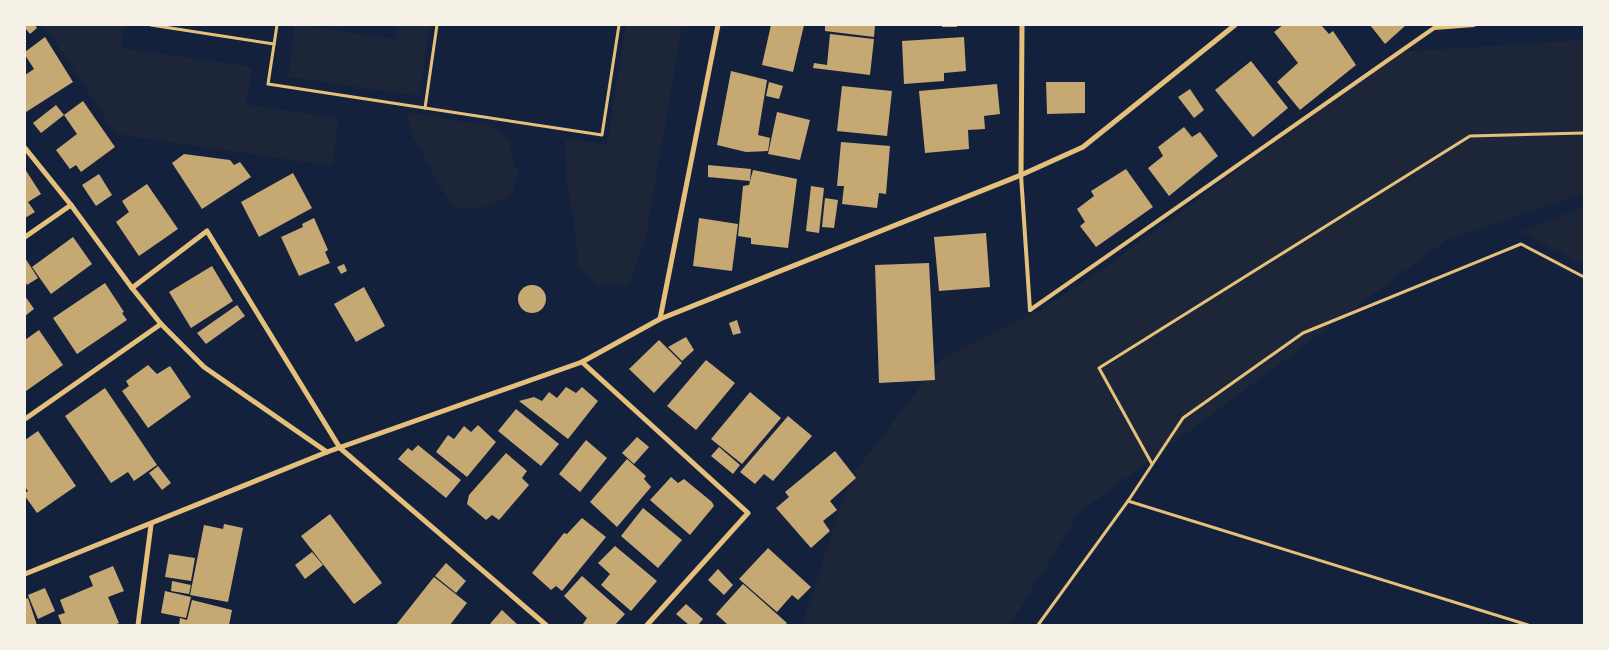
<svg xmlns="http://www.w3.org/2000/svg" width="1609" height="650" viewBox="0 0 1609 650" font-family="'Playfair Display',serif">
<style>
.green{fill:#1d2539}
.building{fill:#c6a872}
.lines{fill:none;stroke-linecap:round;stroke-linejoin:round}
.path{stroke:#e5c07b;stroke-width:3}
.service{stroke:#e5c07b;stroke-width:4}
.minor{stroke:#e5c07b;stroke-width:5}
</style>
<rect width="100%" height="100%" fill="#14213d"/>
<!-- green -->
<g class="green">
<path d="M44,25H124L121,48L252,67L246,104L339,118L332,166L116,134Z"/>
<path d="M295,25H316V28L395,39L397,25H430L419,96L288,77Z"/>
<path d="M626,25H682L646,236L629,285H596L578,265L574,219L566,182L565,139L607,144Z"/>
<path d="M1584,40V193L1445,241L1079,513L1010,625H802L850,478L942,358L1041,310L1110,264L1398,52Z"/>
<path d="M406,112L490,126L510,141L512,159L519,173L510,197L481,208H453L413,138Z"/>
<path d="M1584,207V265L1521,232Z"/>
</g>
<!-- building -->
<g class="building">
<path d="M25,25H35L37,28L30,34L25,28Z"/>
<path d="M771,25H804L793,72L762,65Z"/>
<path d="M825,25H875L874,37L825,31Z"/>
<rect x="942" y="25" width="15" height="2"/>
<path d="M1283,25H1321L1329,34L1333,31L1356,65L1300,110L1277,82L1298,63L1274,32Z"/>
<path d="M1370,25H1406L1385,44Z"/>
<path d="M830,34L874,39L870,75L813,68L814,63L827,65Z"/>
<path d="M45,37L73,82L26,112L25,75L34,69L25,55V52Z"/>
<path d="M964,37L966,71L944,73V81L904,84L902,41Z"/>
<path d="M1251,61L1288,108L1253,137L1215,90Z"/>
<path d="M731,71L767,80L758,135L770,138L768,151L746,152L717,145Z"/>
<path d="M769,82L783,86L779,99L766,96Z"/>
<path d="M1046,82H1085V113L1047,114Z"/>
<path d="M997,84L1000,114L984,116L985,129L968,130L969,149L925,153L919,91Z"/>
<path d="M842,86L892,91L887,136L837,131Z"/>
<path d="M1190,89L1204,110L1194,118L1178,97Z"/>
<path d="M83,101L115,147L81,172L76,165L70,169L56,150L77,134L64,115Z"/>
<path d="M56,105L64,115L41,133L33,123Z"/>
<path d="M777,112L810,120L800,160L768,154Z"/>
<path d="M1184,127L1192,137L1200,132L1218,156L1169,196L1148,168L1163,156L1158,147Z"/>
<path d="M841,142L890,146L886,194L879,193L877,208L842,204L844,186H837Z"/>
<path d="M184,154L230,160L234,165L240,162L251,177L202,209L172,163Z"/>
<path d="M708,165L751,169L750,181L708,177Z"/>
<path d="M25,169L41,194L28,202L35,212L25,218Z"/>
<path d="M1126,169L1153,207L1096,247L1080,226L1085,222L1077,209L1094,196L1091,191Z"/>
<path d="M753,170L797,179L788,248L751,244V238L738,236L743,186L749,185Z"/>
<path d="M293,173L312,208L259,237L241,202Z"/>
<path d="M99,174L112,195L96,206L82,185Z"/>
<path d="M147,184L178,229L139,256L116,222L129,212L122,201Z"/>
<path d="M811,186L824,188L819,233L806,231Z"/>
<path d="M825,198L838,200L834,228L822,227Z"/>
<path d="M314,218L328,250L325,252L330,263L299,276L281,237L303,227L302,224Z"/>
<path d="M699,218L738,224L732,271L693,266Z"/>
<path d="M986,233L990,287L939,291L934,237Z"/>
<path d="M73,237L92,264L51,294L32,267Z"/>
<path d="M25,258L38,278L27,285L25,281Z"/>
<path d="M929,263L935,380L879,383L875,265Z"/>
<path d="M344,264L347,271L341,274L337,267Z"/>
<path d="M212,266L233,301L191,328L169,292Z"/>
<path d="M105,283L124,312L122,313L127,320L77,354L53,318Z"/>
<circle cx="532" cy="299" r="14"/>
<path d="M364,287L385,326L356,342L334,304Z"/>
<path d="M25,296L34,309L25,316Z"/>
<path d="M237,305L245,316L206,344L197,333Z"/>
<path d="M737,320L741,333L733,335L729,323Z"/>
<path d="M39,330L63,365L26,391L25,340Z"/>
<path d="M686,337L694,350L682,361L668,347Z"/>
<path d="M659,340L682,363L654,393L629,369Z"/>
<path d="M706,360L735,383L696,430L667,406Z"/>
<path d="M148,365L157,374L170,366L191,397L148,428L122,391L129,386L126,381Z"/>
<path d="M566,387L576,393L582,387L598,401L568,439L519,401L534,397L542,401L549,392L557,398Z"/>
<path d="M105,388L157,465L134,481L128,472L111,483L65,416Z"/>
<path d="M750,392L781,418L742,464L711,439Z"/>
<path d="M516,409L559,444L541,466L498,431Z"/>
<path d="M788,416L812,436L773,481L764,474L755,484L740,472Z"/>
<path d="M478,425L496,442L467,477L436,452L448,435L454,439L464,426L471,432Z"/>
<path d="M38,431L76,486L37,513L25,496V493L28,491L25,487V440Z"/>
<path d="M637,437L649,447L634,464L622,453Z"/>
<path d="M586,440L607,458L580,492L559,474Z"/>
<path d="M418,445L461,480L446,498L398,459L408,448L412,451Z"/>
<path d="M719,447L740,465L733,474L711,456Z"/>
<path d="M835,451L856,478L830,501L837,510L823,521L830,531L811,548L776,508L789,497L785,492Z"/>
<path d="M506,453L527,471L522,478L529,485L499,520L492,515L486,520L467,504L469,495Z"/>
<path d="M627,459L646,476L644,479L651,487L617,527L590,502Z"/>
<path d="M158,466L171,483L162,490L149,473Z"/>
<path d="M671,477L678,483L684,479L712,502L714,506L690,535L650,500Z"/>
<path d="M643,508L682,540L658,568L621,536Z"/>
<path d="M330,514L382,583L354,604L301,536Z"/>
<path d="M582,518L606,537L562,591L556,586L551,590L532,573L564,533L567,534Z"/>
<path d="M224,524L243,528L228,602L190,595L204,525L223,529Z"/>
<path d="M615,546L657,581L631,611L601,585L610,574L598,563Z"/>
<path d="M768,548L811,587L798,600L792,595L777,612L739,579Z"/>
<path d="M312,552L323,565L305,579L295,565Z"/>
<path d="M169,554L195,558L191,581L165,577Z"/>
<path d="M446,563L466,581L456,593L435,576Z"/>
<path d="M113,566L124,591L108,597L119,623L114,625H62L58,615L65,613L60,600L93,586L89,576Z"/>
<path d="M718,569L733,585L724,595L708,580Z"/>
<path d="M582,576L625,614L615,625H585L583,624L587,618L564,596Z"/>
<path d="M434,577L467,603L450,625H396Z"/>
<path d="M172,581L191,585L189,594L171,591Z"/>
<path d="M743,584L787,623L785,625H728L716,614Z"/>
<path d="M45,588L55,611L38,619L28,595Z"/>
<path d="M165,591L191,597L186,618L161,613Z"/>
<path d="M28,598L37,625H25V599Z"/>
<path d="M192,600L232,610L229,625H179L180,618L187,620Z"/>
<path d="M686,604L703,619L698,625H689L676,614Z"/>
<path d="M502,610L518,625H489Z"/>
</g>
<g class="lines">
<!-- path -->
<g class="path">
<path d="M151,25L274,44"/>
<path d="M277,25L268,84L602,135L619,25"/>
<path d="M425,108L437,25"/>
<path d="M1152,464L1099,368L1470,136L1584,133"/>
<path d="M1128,501L1528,625"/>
<path d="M1038,625L1128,501L1183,418L1303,333L1521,244L1584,277"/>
</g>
<!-- service -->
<g class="service">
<path d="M1021,175L1030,310"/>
<path d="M1030,310L1434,28L1474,25"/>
</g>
<!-- minor -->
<g class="minor">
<path d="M25,148L71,205L132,288L161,324L204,367L327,452"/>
<path d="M1021,175L1022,25"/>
<path d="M25,237L71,205"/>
<path d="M132,288L207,231L340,448L546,625"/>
<path d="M660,319L718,25"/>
<path d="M582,362L748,513L647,625"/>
<path d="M25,419L161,324"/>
<path d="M25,574L327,452L582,362L660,319L1021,175L1083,147L1235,25"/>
<path d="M138,625L151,525"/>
</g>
</g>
<!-- border -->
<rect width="1609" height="650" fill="none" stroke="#f6f1e7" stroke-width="52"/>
</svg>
